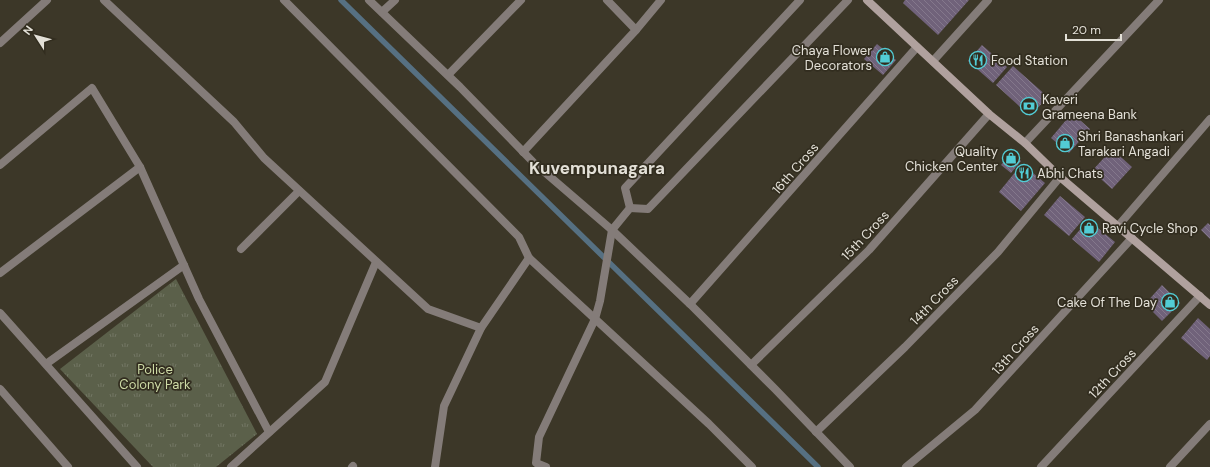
<svg xmlns="http://www.w3.org/2000/svg" width="1210" height="467" viewBox="0 0 1210 467" font-family="'DM Sans',sans-serif">
<style>
.grass{fill:url(#grass-tufts)}
.lines{fill:none;stroke-linecap:round;stroke-linejoin:round}
.stream{stroke:#567082;stroke-width:5.5}
.building{fill:url(#building-back-hatch)}
.street{stroke:#847c79;stroke-width:8}
.secondary{stroke:#b0a19e;stroke-width:8}
.labels{text-anchor:middle;stroke-width:3.5;stroke-linejoin:round;paint-order:stroke}
.poi-label{font-size:13px;fill:#e3e0d7;stroke:#322d1f;text-anchor:start}
.street-label{font-size:13px;fill:#e3e0d7;stroke:#322d1f}
.park-label{font-size:13px;fill:#cedba6;stroke:#322d1f}
.district-label{font-size:17px;font-weight:bold;fill:#e3e0d7;stroke:#322d1f}
</style>
<defs>
<pattern id="grass-tufts" width="24" height="20" patternUnits="userSpaceOnUse"><rect width="24" height="20" fill="#5b604a"/><path d="M3 7l-1-3M5 7V3M7 7l1-3M15 17l-1-3M17 17v-4M19 17l1-3" fill="none" stroke="#727663"/></pattern>
<pattern id="building-back-hatch" width="6" height="6" patternUnits="userSpaceOnUse"><rect width="6" height="6" fill="#70627a"/><path d="M-1 5l2 2M0 0l6 6M5-1l2 2" fill="none" stroke="#84788c"/></pattern>
</defs>
<rect width="100%" height="100%" fill="#3c3728"/>
<!-- grass -->
<path class="grass" d="M176,279L257,434L216,467H153L60,369Z"/>
<g class="lines">
<!-- stream -->
<path class="stream" d="M341,0L818,467"/>
</g>
<!-- building -->
<g class="building">
<path d="M905,0H969L938,35L903,3Z"/>
<path d="M877,44L896,60L883,75L864,59Z"/>
<path d="M982,45L1007,67L993,83L968,61Z"/>
<path d="M1013,66L1048,97L1030,116L996,85Z"/>
<path d="M1072,113L1090,129L1069,153L1051,138Z"/>
<path d="M1112,149L1132,167L1112,189L1092,171Z"/>
<path d="M1011,153L1021,161L1011,173L1001,165Z"/>
<path d="M1022,164L1045,183L1021,211L999,192Z"/>
<path d="M1060,196L1085,217L1069,236L1044,215Z"/>
<path d="M1088,220L1115,242L1099,262L1072,239Z"/>
<path d="M1208,223L1210,225V239L1201,230Z"/>
<path d="M1162,285L1180,303L1162,321L1145,304Z"/>
<path d="M1198,318L1210,329V356L1207,360L1181,338Z"/>
</g>
<g class="lines">
<!-- street -->
<g class="street">
<path d="M104,0L234,122L264,158L428,309L481,328"/>
<path d="M284,0L519,237L529,258"/>
<path d="M369,0L460,87L534,163L612,230L690,304L775,389L850,467"/>
<path d="M382,12L395,0"/>
<path d="M636,30L661,0"/>
<path d="M0,43L47,0"/>
<path d="M933,61L988,0"/>
<path d="M448,75L521,0"/>
<path d="M1025,143L1159,0"/>
<path d="M523,152L636,30L607,0"/>
<path d="M0,165L92,88L140,167L199,299L269,432"/>
<path d="M630,208L648,209L848,0"/>
<path d="M630,208L625,188L800,0"/>
<path d="M1118,226L1210,119"/>
<path d="M241,249L299,191"/>
<path d="M0,273L140,167"/>
<path d="M690,304L917,47"/>
<path d="M0,313L137,467"/>
<path d="M46,364L184,265"/>
<path d="M751,365L869,250L989,114"/>
<path d="M0,389L68,467"/>
<path d="M816,432L905,347L998,252L1060,177"/>
<path d="M231,467L325,382L376,262"/>
<path d="M352,467L353,466"/>
<path d="M435,467L444,406L481,328L529,258L709,424L752,467"/>
<path d="M546,467L536,463L539,437L595,319L600,301L612,230L630,208"/>
<path d="M906,467L975,410L1132,238"/>
<path d="M1041,467L1200,296"/>
<path d="M1170,467L1210,424"/>
</g>
<!-- secondary -->
<path class="secondary" d="M867,0L989,114L1025,143L1060,177L1210,305"/>
</g>
<!-- icons -->
<defs>
<g id="shop-ring" transform="scale(0.9)"><circle r="9.5" fill="#322d1f" stroke="#52ccd5" stroke-width="1.5"/><path d="M-5-2.5h2.3a2.7 3.5 0 0 1 5.4 0H5L5.5 6h-11ZM-1.5-2.5h3a1.5 2.3 0 0 0-3 0Z" fill="#52ccd5"/></g>
<g id="restaurant-ring" transform="scale(0.9)"><circle r="9.5" fill="#322d1f" stroke="#52ccd5" stroke-width="1.5"/><path d="M-5-6h1v4h1v-4h1v4h1v-4h1v5L-1.5 .5V6h-2V.5L-5-1ZM5-6V6H3V1.5H1.5Q1.5-4 5-6Z" fill="#52ccd5"/></g>
<g id="bank-ring" transform="scale(0.9)"><circle r="9.5" fill="#322d1f" stroke="#52ccd5" stroke-width="1.5"/><path d="M-6-4H6V4H-6ZM0-2.3a2.3 2.3 0 1 0 0 4.6a2.3 2.3 0 1 0 0-4.6Z" fill="#52ccd5"/></g>
</defs>
<g fill-rule="evenodd">
<use href="#shop-ring" x="885" y="57"/>
<use href="#restaurant-ring" x="978" y="60"/>
<use href="#bank-ring" x="1029" y="106"/>
<use href="#shop-ring" x="1065" y="143"/>
<use href="#shop-ring" x="1011" y="158"/>
<use href="#restaurant-ring" x="1024" y="173"/>
<use href="#shop-ring" x="1089" y="228"/>
<use href="#shop-ring" x="1170" y="302"/>
</g>
<g class="labels">
<!-- poi labels -->
<g class="poi-label">
<text x="872" y="55" text-anchor="end">Chaya Flower<tspan x="872" dy="15">Decorators</tspan></text>
<text x="991" y="65">Food Station</text>
<text x="1042" y="104">Kaveri<tspan x="1042" dy="15">Grameena Bank</tspan></text>
<text x="1078" y="141">Shri Banashankari<tspan x="1078" dy="15">Tarakari Angadi</tspan></text>
<text x="998" y="156" text-anchor="end">Quality<tspan x="998" dy="15">Chicken Center</tspan></text>
<text x="1037" y="178">Abhi Chats</text>
<text x="1102" y="233">Ravi Cycle Shop</text>
<text x="1157" y="307" text-anchor="end">Cake Of The Day</text>
</g>
<!-- street labels -->
<g class="street-label">
<text transform="translate(795 168) rotate(-49)" y="5">16th Cross</text>
<text transform="translate(865 235) rotate(-47)" y="5">15th Cross</text>
<text transform="translate(934 300) rotate(-46)" y="5">14th Cross</text>
<text transform="translate(1015 349) rotate(-48)" y="5">13th Cross</text>
<text transform="translate(1112 373) rotate(-47)" y="5">12th Cross</text>
</g>
<!-- park labels -->
<g class="park-label">
<text x="155" y="374">Police<tspan x="155" dy="15">Colony Park</tspan></text>
</g>
<!-- district labels -->
<g class="district-label">
<text x="597" y="174">Kuvempunagara</text>
</g>
</g>
<!-- north arrow -->
<g transform="translate(36 36) rotate(306)" stroke="#322d1f" stroke-width="3" paint-order="stroke">
<path d="M0-3L7 15L0 10L-7 15Z" fill="#e3e0d7"/>
<text y="-6" font-size="11" font-weight="bold" text-anchor="middle" fill="#e3e0d7">N</text>
</g>
<!-- scale -->
<path d="M1066 34v6h55v-6" fill="none" stroke="#e3e0d7" stroke-width="2"/>
<text x="1072" y="34" font-size="12" fill="#e3e0d7" stroke="#322d1f" stroke-width="3" paint-order="stroke">20 m</text>
</svg>
